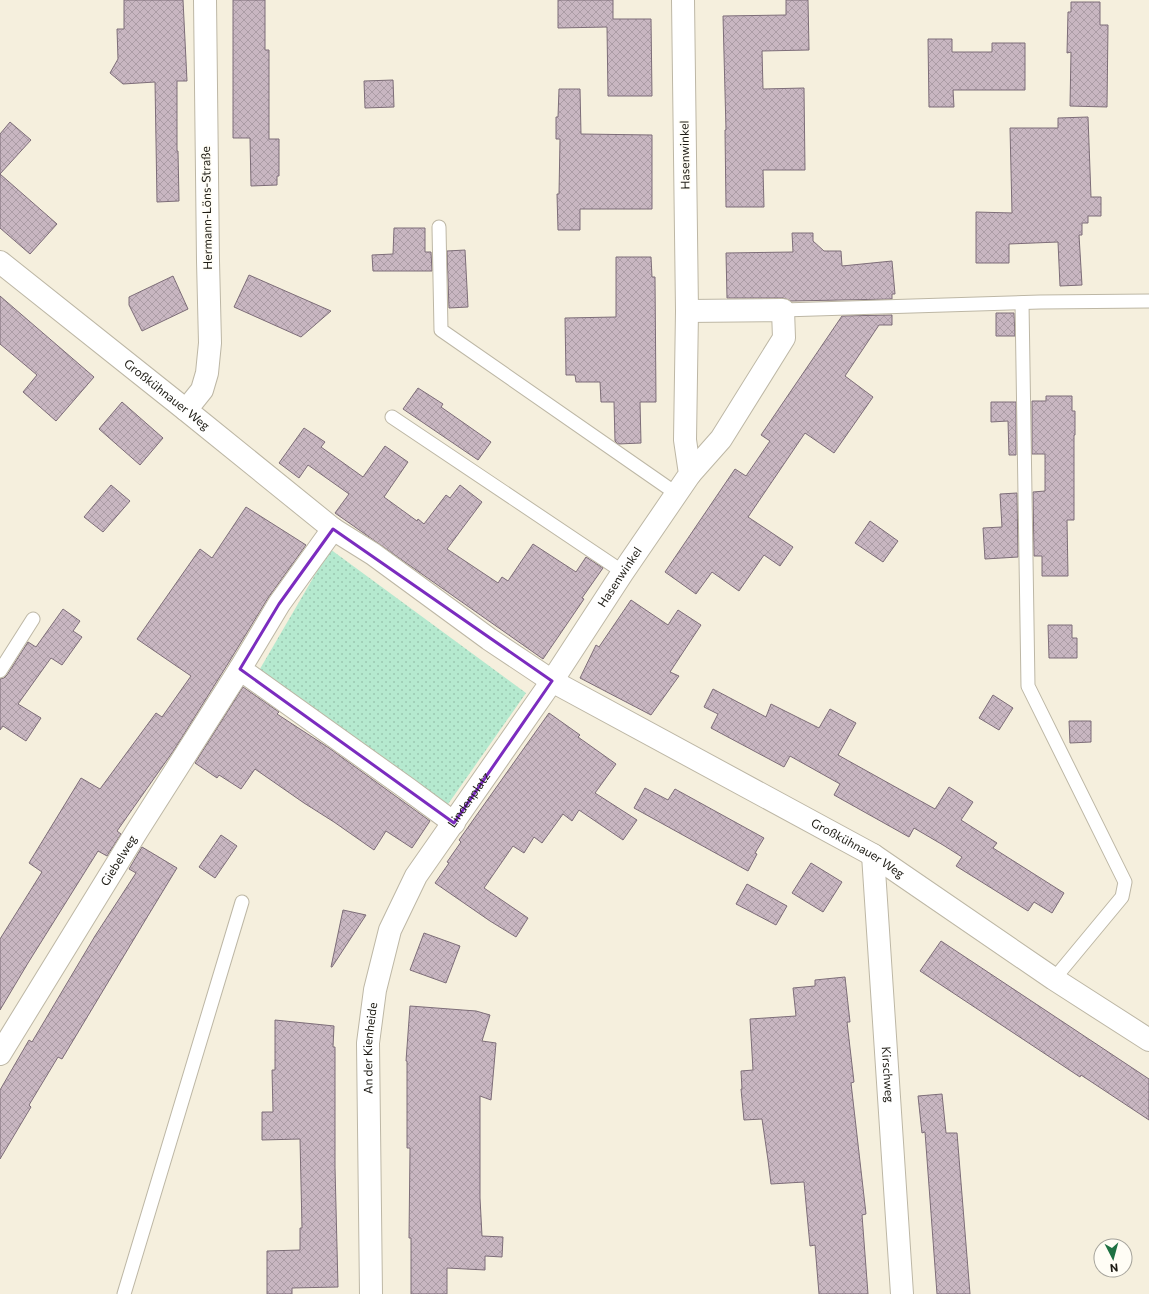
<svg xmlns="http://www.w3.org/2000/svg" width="1149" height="1294" viewBox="0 0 1149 1294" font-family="Commissioner,sans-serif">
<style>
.park{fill:url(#park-dots)}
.building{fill:url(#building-cross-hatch);stroke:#7d6d78}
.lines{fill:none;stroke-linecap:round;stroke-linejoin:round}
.service-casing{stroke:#bdb7a5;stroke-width:15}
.minor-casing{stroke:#bdb7a5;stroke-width:24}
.service{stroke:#fff;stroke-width:13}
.minor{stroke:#fff;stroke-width:22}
.marked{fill:none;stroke:#7b2cbf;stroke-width:3;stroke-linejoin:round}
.labels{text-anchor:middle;stroke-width:3;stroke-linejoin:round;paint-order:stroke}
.street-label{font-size:12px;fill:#1d1b14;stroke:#fffdf5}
</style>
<defs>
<pattern id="park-dots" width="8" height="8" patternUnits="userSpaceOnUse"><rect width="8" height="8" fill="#b5e9cf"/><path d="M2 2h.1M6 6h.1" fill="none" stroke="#9bc7b1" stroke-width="1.8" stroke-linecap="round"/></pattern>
<pattern id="building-cross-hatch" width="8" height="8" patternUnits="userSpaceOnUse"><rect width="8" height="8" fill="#c8b6c1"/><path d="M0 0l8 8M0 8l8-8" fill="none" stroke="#ab9ca5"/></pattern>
</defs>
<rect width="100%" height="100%" fill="#f5efdd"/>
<!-- park -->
<path class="park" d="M330,549L526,693L446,807L257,674Z"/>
<!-- building -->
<g class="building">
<path d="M124,0H183L187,81H177V151H178L179,201L157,202L155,82L123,84L110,73L118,59L117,29H124Z"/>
<path d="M233,0H265V50H269V139H279V176H277V185L251,186L250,138H233Z"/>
<path d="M558,0H613V19H651L652,96H608L607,27L558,28Z"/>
<path d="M786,0H808L809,50L762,51L763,89L804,88L805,170H763L764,207H726L725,130H726L723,16L786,15Z"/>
<path d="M1071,2H1100V25H1108L1107,107L1070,106L1071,52L1067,53L1068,12H1071Z"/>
<path d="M928,39H952V52H992V43H1025V90H953L954,107H929Z"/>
<path d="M393,80L394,107L365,108L364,81Z"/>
<path d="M559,89H580L581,134L652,135V209H580V230H558L557,194H559L560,139H556V117H558Z"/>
<path d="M1088,117L1091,197H1101V216H1088V223H1082V235H1079L1082,285L1060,286L1058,242L1009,244V263H976V212L1012,213L1010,128H1058V118Z"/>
<path d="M10,122L31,140L0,174L57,224L30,254L0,228V134Z"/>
<path d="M394,228H425V252H431L432,271H373L372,255L393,254Z"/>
<path d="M792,233H813V241L824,251H841L842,266L892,261L895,294H892V299L791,301L783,298H727L726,253L793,252Z"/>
<path d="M465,250L468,307L449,308L447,251Z"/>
<path d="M616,257H651L652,277H655L656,402H640L641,443L618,444L615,441L614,402H601L600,382H576L575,375H566L565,318L616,317Z"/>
<path d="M249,275L274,286L331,311L301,337L234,307Z"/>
<path d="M173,276L188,309L142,331L129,305V297Z"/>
<path d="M0,296L94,377L56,421L23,392L37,375L0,344Z"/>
<path d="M996,313H1014L1015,336H996Z"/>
<path d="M892,315V325H879L845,376L873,397L834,453L805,433L748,517L793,547L780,566L764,555L739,591L712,572L696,594L665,572L735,469L746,476L757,460L770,441L761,435L842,316Z"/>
<path d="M418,388L443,404L441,407L491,442L478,460L403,409Z"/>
<path d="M1046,396H1072V411H1075V435H1074V520H1067L1068,576H1042V556H1034L1033,492L1045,491V454H1032V401H1046Z"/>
<path d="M122,402L163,438L140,465L99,429Z"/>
<path d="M991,402H1016V455H1009L1008,421L991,422Z"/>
<path d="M304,428L325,442L321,447L363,477L385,446L408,462L384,497L417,521L418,519L424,524L446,495L450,498L460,485L482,502L447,549L498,583L502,577L508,581L533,544L576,572L586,557L603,568L582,598L584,599L543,659L335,513L349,494L308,465L299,478L279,463Z"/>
<path d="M111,485L130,501L103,532L84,517Z"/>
<path d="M1017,493L1018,557L985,559L983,528L1002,527L1000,494Z"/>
<path d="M246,507L306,545L268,598L229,662L174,750L117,831L121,834L107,856L98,851L28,963L0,1010V939L42,872L29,863L81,778L100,789L156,713L162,717L191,676L137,639L200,549L212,558Z"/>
<path d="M870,521L898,541L883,562L855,543Z"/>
<path d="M631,600L668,625L678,610L701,625L670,672L679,676L651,715L580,678L596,645L599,647Z"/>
<path d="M63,609L80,621L73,631L82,637L62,665L51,658L18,704L41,718L26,741L3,726L0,730V679L4,678L7,675L28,642L36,647Z"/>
<path d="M1048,625H1072V638H1077V658H1049Z"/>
<path d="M243,687L279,712L277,714L329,748L430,821L412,848L386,831L374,850L334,822L304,803L255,769L241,789L219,775L217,778L195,763Z"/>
<path d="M713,689L766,717L771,704L819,728L830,709L856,723L838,755L935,809L949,787L973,802L961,820L997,843L993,848L1064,893L1052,913L1034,902L1028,911L956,866L962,857L943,845L914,828L909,837L834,795L840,784L790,756L784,767L711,728L718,714L704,707Z"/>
<path d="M993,695L1013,708L999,730L979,718Z"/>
<path d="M549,713L580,735L578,737L616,764L595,793L637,820L623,840L579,810L572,821L563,814L542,843L534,837L524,853L513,846L484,888L528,918L516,937L490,921L435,883L449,863L447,862L461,842L459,840Z"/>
<path d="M1069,721H1091V742L1070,743Z"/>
<path d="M645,788L668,800L675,789L764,838L755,853L757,854L748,871L634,808Z"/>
<path d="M221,835L237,846L215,878L199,867Z"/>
<path d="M142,847L177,868L146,919L62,1059L58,1057L29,1105L31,1107L0,1159V1090L29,1040L32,1042L95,936L136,873L129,869Z"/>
<path d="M811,863L842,882L823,912L792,893Z"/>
<path d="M747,884L787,906L776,925L736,904Z"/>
<path d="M343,910L366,915L332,967H331Z"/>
<path d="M424,933L460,946L446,983L410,970Z"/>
<path d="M941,941L1149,1079V1120L1081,1075L1080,1077L920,971Z"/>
<path d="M845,977L850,1022H847L854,1082L851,1083L866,1214L862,1215L868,1294H819L815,1245L810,1246L804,1182L771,1184L768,1160L762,1119L744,1120L741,1089H742L741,1071L753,1070L750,1019L796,1016L793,988L815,986V980Z"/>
<path d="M410,1006L476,1011L490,1015L482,1041L496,1043L491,1100L480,1096V1198L482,1236L503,1237L502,1257L485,1256V1270L447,1268V1294H411V1238H409L410,1148H407V1061H406Z"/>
<path d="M275,1020L334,1026L333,1047H335V1167L338,1287L292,1288V1294H267V1251L300,1250V1228H302L300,1139L262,1140V1112H273L272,1070H275Z"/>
<path d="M942,1094L946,1133H957L970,1294H937L925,1132L922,1133L918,1096Z"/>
</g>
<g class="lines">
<!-- service casing -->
<g class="service-casing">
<g id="service">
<path d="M439,227L441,330L677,494"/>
<path d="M1022,303L1028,686L1125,882L1122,897L1054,979"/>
<path d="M783,310L1040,302L1149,301"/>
<path d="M392,417L623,572"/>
<path d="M0,671L33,619"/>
<path d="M124,1294L242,902"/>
</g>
</g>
<!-- minor casing -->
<g class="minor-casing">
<g id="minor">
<path id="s1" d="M0,262L186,410L333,529L373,554L489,639L552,681L873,855L1054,979L1149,1040"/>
<path d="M687,311L783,310L784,338L721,439L690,474"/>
<path d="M186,410L202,390L207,373L210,343L208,261L205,0"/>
<path d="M333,529L279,604L240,669L408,789L454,823"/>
<path id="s2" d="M873,855L902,1294"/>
<path id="s3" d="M0,1054L137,831L240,669"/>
<path id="s4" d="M371,1294L368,1043L375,990L390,930L416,876L552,681L623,572L690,474L685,440L687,311L683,0"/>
</g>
</g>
<!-- service -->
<use href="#service" class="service"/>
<!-- minor -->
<use href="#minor" class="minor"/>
</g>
<!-- marked area -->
<path class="marked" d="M333,529L552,681L454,823L240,669L279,604Z"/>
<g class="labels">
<!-- street labels -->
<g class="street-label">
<text transform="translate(685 155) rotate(-91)" y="4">Hasenwinkel</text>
<text transform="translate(207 208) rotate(-91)" y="4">Hermann-Löns-Straße</text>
<text dy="4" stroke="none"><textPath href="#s1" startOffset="213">Großkühnauer Weg</textPath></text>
<text dy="4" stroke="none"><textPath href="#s4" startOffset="788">Hasenwinkel</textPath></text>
<text dy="4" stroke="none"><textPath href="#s4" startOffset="519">Lindenplatz</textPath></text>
<text dy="4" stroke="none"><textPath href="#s1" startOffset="1042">Großkühnauer Weg</textPath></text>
<text dy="4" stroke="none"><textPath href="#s3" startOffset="227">Giebelweg</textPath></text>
<text dy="4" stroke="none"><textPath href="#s4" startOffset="246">An der Kienheide</textPath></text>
<text dy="4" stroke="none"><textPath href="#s2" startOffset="220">Kirschweg</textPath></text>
</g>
</g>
<!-- north arrow -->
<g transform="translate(1113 1258) rotate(174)"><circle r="19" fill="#fffdf5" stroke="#a5a39b"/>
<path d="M0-3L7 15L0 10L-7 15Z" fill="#1e7142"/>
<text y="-6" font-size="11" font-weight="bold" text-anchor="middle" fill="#1d1b14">N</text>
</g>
</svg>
